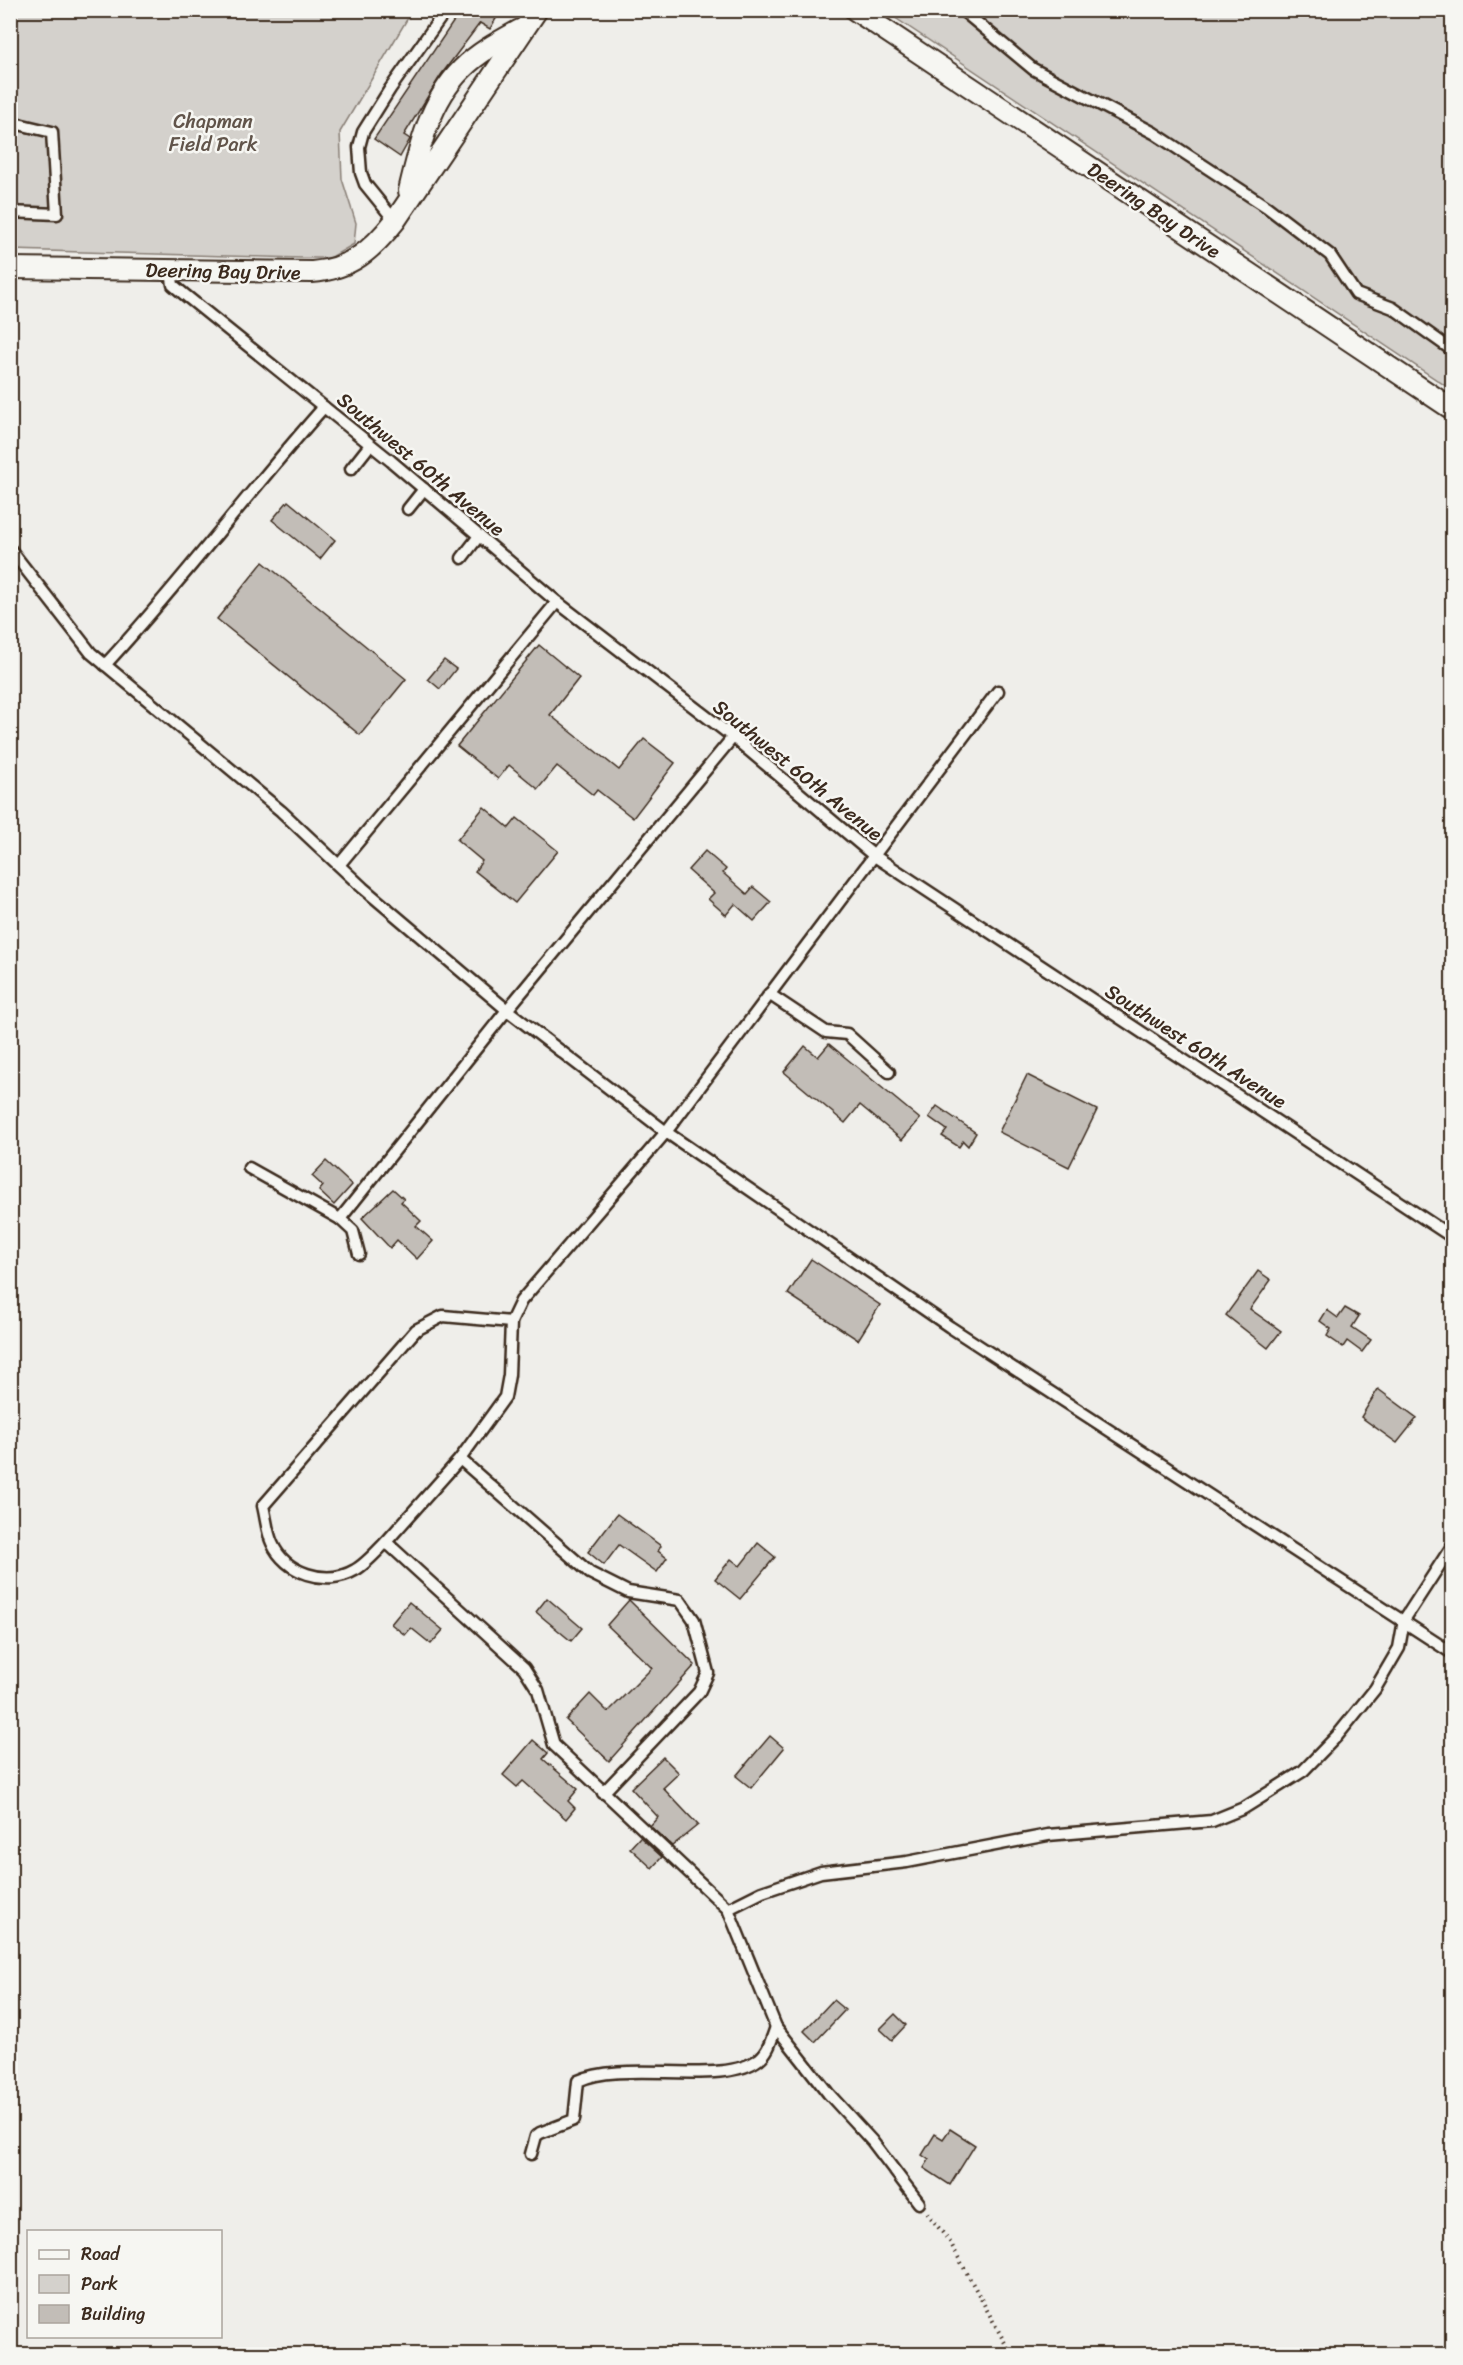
<svg xmlns="http://www.w3.org/2000/svg" width="1463" height="2365" viewBox="0 0 1463 2365" font-family="Sriracha,sans-serif">
<style>
.green{fill:#d4d1cc;stroke:#887e75;stroke-width:1.5}
.building{fill:#c2bdb7;stroke:#3b2a1e;stroke-width:1.5}
.lines{fill:none;stroke-linecap:round;stroke-linejoin:round}
.lane-casing{stroke:#3b2a1e;stroke-width:15}
.street-casing{stroke:#3b2a1e;stroke-width:24}
.path{stroke:#3b2a1e;stroke-width:4;stroke-dasharray:1.5 4.5;stroke-linecap:butt}
.lane{stroke:#f6f6f2;stroke-width:10}
.street{stroke:#f6f6f2;stroke-width:20}
.labels{text-anchor:middle;stroke-width:5;stroke-linejoin:round;paint-order:stroke}
.park-label{font-size:20px;fill:#61544a;stroke:#f6f6f2}
.street-label{font-size:20px;fill:#3b2a1e;stroke:#f6f6f2}
</style>
<rect width="100%" height="100%" fill="#efeeea"/>
<filter id="ink" filterUnits="userSpaceOnUse"><feTurbulence type="fractalNoise" baseFrequency=".0167" numOctaves="2"/><feDisplacementMap in="SourceGraphic" scale="12" xChannelSelector="R" yChannelSelector="G"/><feConvolveMatrix kernelMatrix="1 2 1 2 8 2 1 2 1" color-interpolation-filters="sRGB"/></filter>
<g filter="url(#ink)">
<!-- green -->
<g class="green">
<path d="M11,11H412L340,132L342,179L356,223L354,244L330,258H300L11,250Z"/>
<path d="M885,11H1452V390Z"/>
</g>
<!-- building -->
<g class="building">
<path d="M457,10H501L490,29L480,23L441,75L404,135L410,139L400,157L374,139L460,12Z"/>
<path d="M288,501L335,540L320,559L272,520Z"/>
<path d="M263,562L406,679L360,735L217,619Z"/>
<path d="M539,645L579,678L550,715L619,770L644,739L675,763L633,818L597,790L593,795L557,766L538,789L509,765L498,779L457,746Z"/>
<path d="M444,660L456,669L440,689L428,679Z"/>
<path d="M484,807L509,828L517,818L558,851L515,903L475,871L482,861L457,840Z"/>
<path d="M705,851L726,869L723,873L747,894L753,887L771,902L754,921L735,904L726,915L708,899L714,893L688,870Z"/>
<path d="M829,1044L920,1119L902,1140L860,1105L845,1123L784,1072L805,1046L818,1057Z"/>
<path d="M1027,1075L1097,1110L1069,1167L999,1132Z"/>
<path d="M937,1106L976,1133L968,1146L963,1141L959,1147L942,1136L947,1130L929,1117Z"/>
<path d="M326,1161L352,1185L334,1205L319,1191L323,1186L312,1176Z"/>
<path d="M393,1189L404,1199L401,1202L421,1221L416,1226L433,1241L417,1259L397,1240L390,1248L362,1218Z"/>
<path d="M811,1259L880,1305L858,1340L788,1294Z"/>
<path d="M1258,1271L1271,1280L1250,1309L1281,1331L1268,1348L1226,1315Z"/>
<path d="M1345,1308L1359,1316L1352,1327L1371,1340L1362,1352L1347,1341L1343,1347L1327,1336L1331,1329L1320,1321L1327,1310L1338,1318Z"/>
<path d="M1378,1389L1417,1418L1397,1443L1361,1417Z"/>
<path d="M617,1514L661,1546L658,1551L667,1558L657,1572L619,1545L604,1565L588,1552Z"/>
<path d="M758,1543L775,1557L740,1599L715,1579L731,1559L740,1566Z"/>
<path d="M547,1598L582,1628L571,1641L536,1612Z"/>
<path d="M629,1600L695,1665L609,1761L566,1720L590,1694L608,1712L652,1668L607,1625Z"/>
<path d="M409,1602L443,1630L431,1644L411,1628L405,1635L391,1624Z"/>
<path d="M770,1736L784,1748L751,1788L736,1776Z"/>
<path d="M533,1740L548,1753L543,1759L578,1789L568,1801L575,1808L566,1819L523,1781L517,1787L503,1775Z"/>
<path d="M663,1757L679,1773L663,1788L698,1825L672,1846L650,1826L658,1817L631,1788Z"/>
<path d="M640,1837L662,1857L652,1868L630,1848Z"/>
<path d="M833,2000L845,2010L815,2042L804,2031Z"/>
<path d="M895,2014L906,2025L892,2040L880,2029Z"/>
<path d="M950,2129L975,2145L950,2185L924,2168L929,2160L922,2155L935,2134L943,2139Z"/>
</g>
<g class="lines">
<!-- lane casing -->
<g class="lane-casing">
<g id="lane">
<path d="M962,10L1033,69L1154,133L1267,207L1330,255L1356,294L1393,308L1452,350"/>
<path d="M10,122L52,132L57,214L10,212"/>
<path d="M395,221L365,184L361,173L359,147L363,132L390,89L446,10"/>
<path d="M171,271L173,285L185,295L391,461L557,602L733,737L873,855L1452,1237"/>
<path d="M351,469L370,445"/>
<path d="M408,509L424,489"/>
<path d="M10,549L91,653L281,811L363,888L507,1010L666,1132L950,1327L1452,1653"/>
<path d="M462,558L479,536"/>
<path d="M105,665C182,582 249,491 324,407"/>
<path d="M339,865L557,602"/>
<path d="M769,994L826,1032L847,1034L889,1072"/>
<path d="M249,1168L340,1219L507,1010L733,737"/>
<path d="M340,1219L353,1231L359,1254"/>
<path d="M511,1322L443,1316L416,1330L263,1506C266,1518 267,1532 272,1543C285,1573 326,1587 355,1570C366,1564 377,1551 386,1542L524,1668L538,1690L554,1745L728,1909L776,2027L828,2093L872,2141L919,2203"/>
<path d="M460,1459L590,1573L628,1592L680,1600L694,1620L708,1673L699,1692L603,1793"/>
<path d="M386,1542L460,1459L505,1397L509,1375L511,1322L521,1301L666,1132L998,691"/>
<path d="M728,1909L762,1892L821,1872L907,1862L1048,1835L1212,1821L1244,1808L1303,1771L1337,1736L1375,1689L1399,1648L1404,1620L1452,1546"/>
<path d="M531,2154L536,2136L540,2133L574,2120L578,2081C624,2059 724,2087 759,2059C769,2052 772,2037 776,2027"/>
</g>
</g>
<!-- street casing -->
<g class="street-casing">
<g id="street">
<path d="M855,10L1452,409"/>
<path d="M409,191C419,148 430,101 462,69C479,52 500,41 520,30"/>
<path d="M10,268L312,272C351,269 372,250 395,221L537,10"/>
</g>
</g>
<!-- path -->
<path class="path" d="M927,2213L950,2242L1011,2354"/>
<!-- lane -->
<use href="#lane" class="lane"/>
<!-- street -->
<use href="#street" class="street"/>
</g>
</g>
<g class="labels">
<!-- park labels -->
<g class="park-label">
<text x="213" y="128">Chapman<tspan x="213" dy="23">Field Park</tspan></text>
</g>
<!-- street labels -->
<g class="street-label">
<text transform="translate(1154 210) rotate(34)" y="7">Deering Bay Drive</text>
<text transform="translate(223 271) rotate(1)" y="7">Deering Bay Drive</text>
<text transform="translate(421 464) rotate(40)" y="7">Southwest 60th Avenue</text>
<text transform="translate(798 770) rotate(39)" y="7">Southwest 60th Avenue</text>
<text transform="translate(1196 1046) rotate(33)" y="7">Southwest 60th Avenue</text>
</g>
</g>
<!-- margin -->
<rect width="1463" height="2365" fill="none" stroke="#f6f6f2" stroke-width="36"/>
<rect x="18" y="18" width="1427" height="2329" fill="none" stroke="#3b2a1e" stroke-width="2" filter="url(#ink)"/>
<!-- legend -->
<rect x="27" y="2230" width="195" height="108" fill="#f6f6f2" stroke="#aba49d" stroke-width="1.5"/>
<rect x="39" y="2250" width="30" height="9" fill="#f6f6f2" stroke="#aba49d" stroke-width="1.5"/>
<text x="81" y="2260" font-size="18" fill="#3b2a1e">Road</text>
<rect x="39" y="2275" width="30" height="18" fill="#d4d1cc" stroke="#aba49d" stroke-width="1.5"/>
<text x="81" y="2290" font-size="18" fill="#3b2a1e">Park</text>
<rect x="39" y="2305" width="30" height="18" fill="#c2bdb7" stroke="#aba49d" stroke-width="1.5"/>
<text x="81" y="2320" font-size="18" fill="#3b2a1e">Building</text>
</svg>
